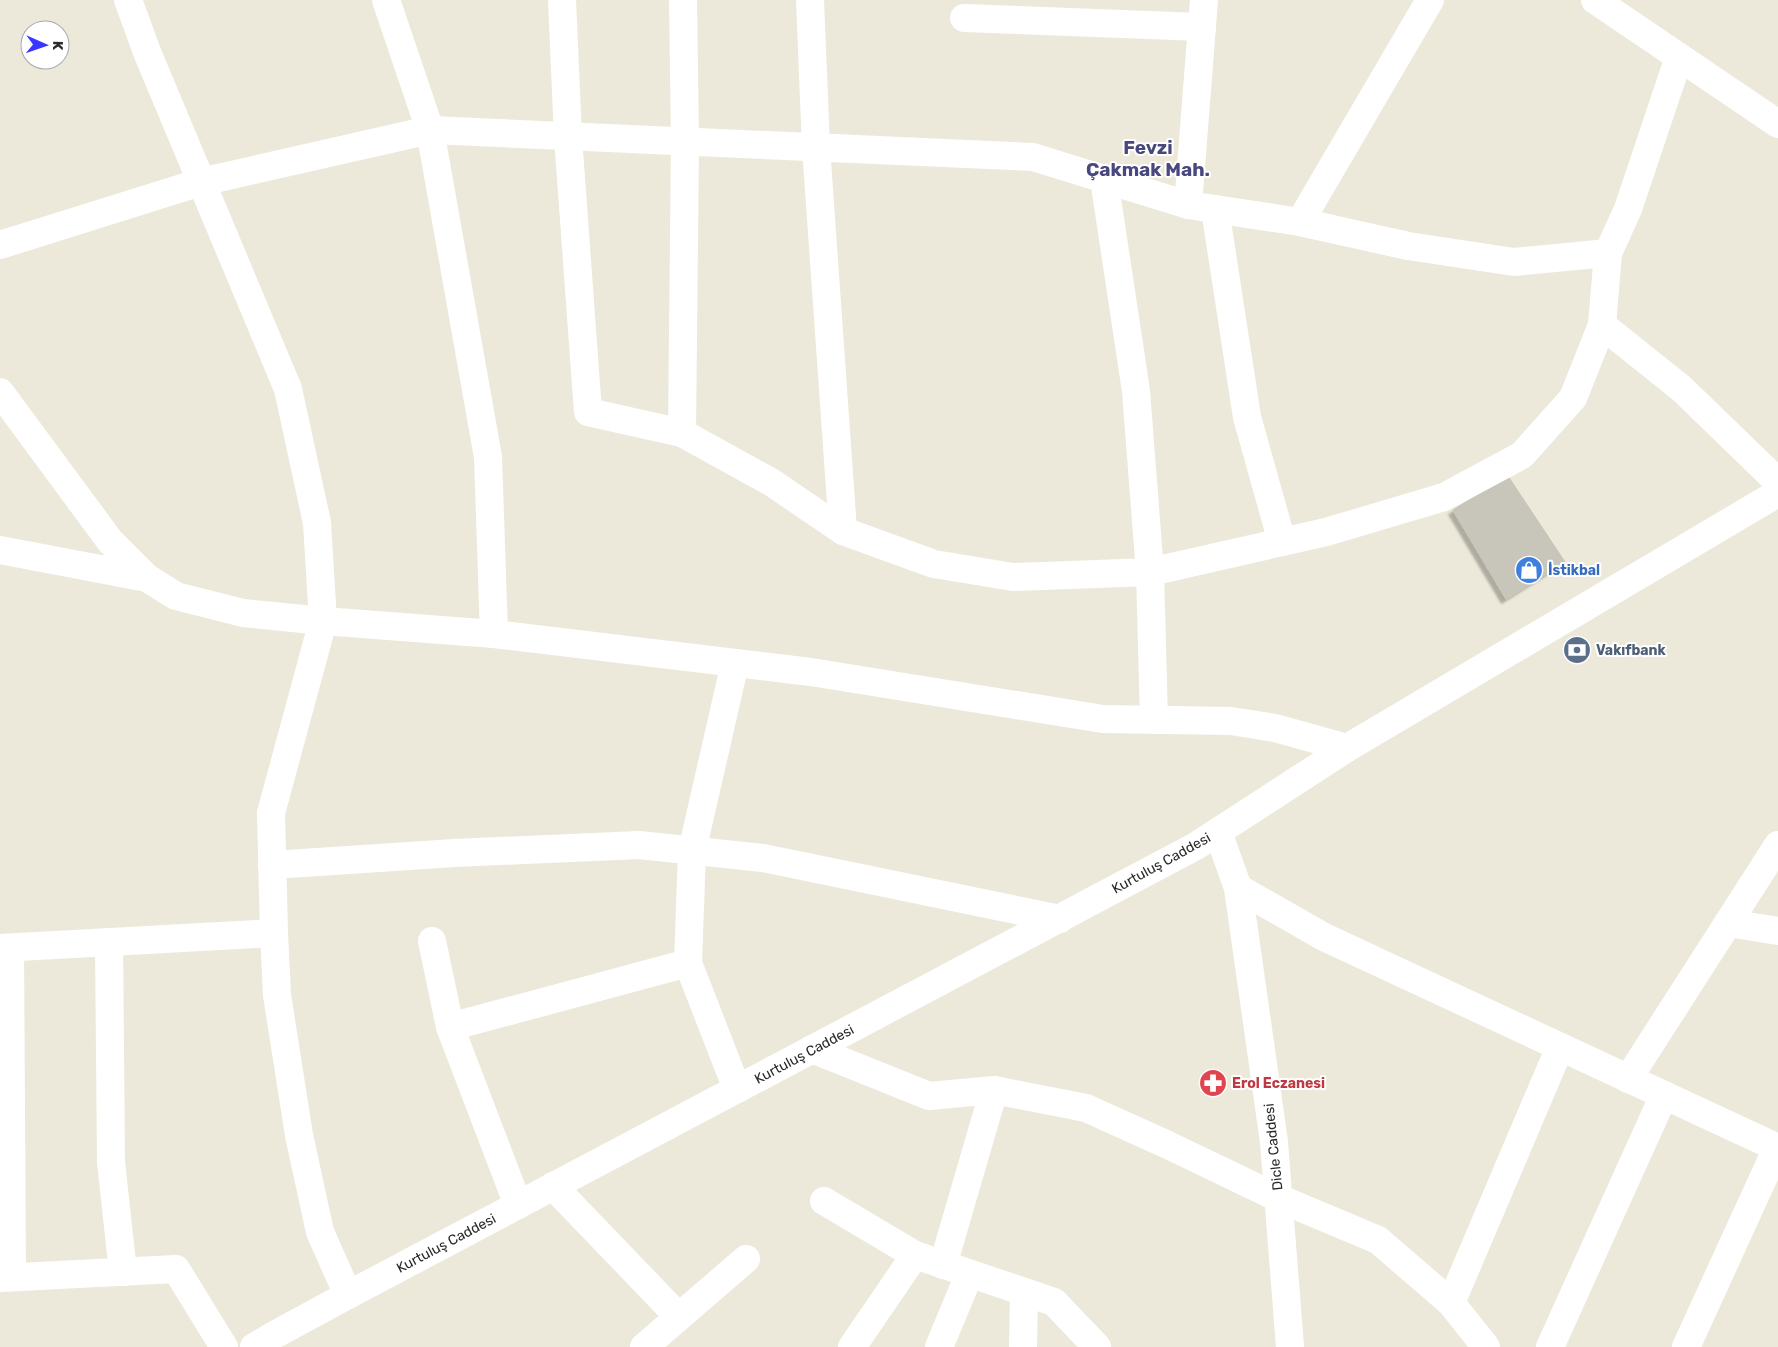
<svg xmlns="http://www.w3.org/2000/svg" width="1778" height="1347" viewBox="0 0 1778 1347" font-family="Rubik,sans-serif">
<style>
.building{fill:#c8c5ba;stroke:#c9c5b4;filter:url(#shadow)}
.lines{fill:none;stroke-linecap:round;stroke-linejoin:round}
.street{stroke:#fff;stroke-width:28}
.secondary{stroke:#fff;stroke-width:28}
.labels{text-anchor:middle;stroke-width:4;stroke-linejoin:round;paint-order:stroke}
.shop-label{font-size:14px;font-weight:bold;fill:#366cbe;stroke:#fff;text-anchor:start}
.service-label{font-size:14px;font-weight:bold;fill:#4e5e75;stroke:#fff;text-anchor:start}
.street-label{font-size:14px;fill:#2a2a2a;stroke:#fff}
.health-label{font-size:14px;font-weight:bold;fill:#be3a42;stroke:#fff;text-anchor:start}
.district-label{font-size:19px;font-weight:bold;fill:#48477e;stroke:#fff}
</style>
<defs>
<filter id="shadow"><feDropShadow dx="-4.5" dy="4.5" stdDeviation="1" flood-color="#0004"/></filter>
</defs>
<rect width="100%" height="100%" fill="#ede9da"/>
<!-- building -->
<path class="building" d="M1508,476L1565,562L1506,599L1453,510Z"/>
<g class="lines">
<!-- street -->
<g class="street">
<path d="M128,0L147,52L288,389L317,523L323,621L271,813L274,933L277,995L299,1135L320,1232L348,1295"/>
<path d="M386,0L430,130L488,457L494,634"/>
<path d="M562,0L568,137L588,412L682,433L771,482L843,531L816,147L810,0"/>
<path d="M964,18L1202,27"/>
<path d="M1679,57L1628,209L1608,253L1602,325L1682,389L1778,482"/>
<path d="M1188,205L1300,222L1408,246L1514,262L1608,253"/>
<path d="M1215,209L1247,417L1282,542"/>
<path d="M1300,222L1430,0"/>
<path d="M0,245L201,182L430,130L1033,157L1188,205L1204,0"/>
<path d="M0,392L110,541L147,578L176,596L243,613L323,621L494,634L811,672L1103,719L1231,721L1275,728L1347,748"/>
<path d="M682,433L685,142L683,0"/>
<path d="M843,531L934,564L1013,577L1150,572L1136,391L1104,179"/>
<path d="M0,550L147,578"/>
<path d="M735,663L692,851L688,963L737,1089"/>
<path d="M1154,720L1150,572L1326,532L1444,497L1522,455L1573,398L1602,325"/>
<path d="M272,865L455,853L639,845L763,858L1060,919"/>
<path d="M1238,888L1324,937L1778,1148"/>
<path d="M1728,923L1778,931"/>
<path d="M432,941L450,1027"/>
<path d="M109,942L111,1162L123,1272"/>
<path d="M0,948L274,933"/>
<path d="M10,948L12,1277"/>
<path d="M812,1049L929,1096L994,1090L1086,1108L1168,1145L1278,1198L1378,1240L1451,1303L1486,1347"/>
<path d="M1628,1079L1778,845"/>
<path d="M553,1186L679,1317"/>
<path d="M824,1201L915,1255L1054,1302L1097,1347"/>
<path d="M518,1205L450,1027L688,963"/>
<path d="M943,1265L994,1090"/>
<path d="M0,1278L176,1269L224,1347"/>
<path d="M1451,1303L1560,1047"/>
<path d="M644,1347L746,1259"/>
<path d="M852,1347L915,1255"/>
<path d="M939,1347L969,1275"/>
<path d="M1023,1347L1024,1292"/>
<path d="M1550,1347L1664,1095"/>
<path d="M1686,1347L1777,1148"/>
</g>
<!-- secondary -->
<g class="secondary">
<path d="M1595,0L1778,124"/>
<path d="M1218,832L1238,888L1274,1142L1290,1347"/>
<path d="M254,1347L276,1334L348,1295L1196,846L1347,748L1778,493"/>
</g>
</g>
<!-- icons -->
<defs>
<g id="shop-disc" transform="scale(1.4375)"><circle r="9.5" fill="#3f7fe0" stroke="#fff"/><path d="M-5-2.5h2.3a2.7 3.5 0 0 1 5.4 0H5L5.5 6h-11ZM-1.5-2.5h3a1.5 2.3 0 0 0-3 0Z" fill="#fff"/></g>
<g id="bank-disc" transform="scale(1.4375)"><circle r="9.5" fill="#5c6f8a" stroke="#fff"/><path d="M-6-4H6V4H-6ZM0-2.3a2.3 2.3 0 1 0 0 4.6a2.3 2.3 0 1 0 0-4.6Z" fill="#fff"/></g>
<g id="pharmacy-disc" transform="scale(1.4375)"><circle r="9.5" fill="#e0444e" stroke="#fff"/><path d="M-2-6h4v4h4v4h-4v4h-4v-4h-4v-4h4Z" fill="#fff"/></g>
</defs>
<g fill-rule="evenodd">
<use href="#shop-disc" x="1529" y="570"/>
<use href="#bank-disc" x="1577" y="650"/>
<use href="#pharmacy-disc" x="1213" y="1083"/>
</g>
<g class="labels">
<!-- shop labels -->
<g class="shop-label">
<text x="1548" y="575">İstikbal</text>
</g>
<!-- service labels -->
<g class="service-label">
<text x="1596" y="655">Vakıfbank</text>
</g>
<!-- street labels -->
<g class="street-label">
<text transform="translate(1161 863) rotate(-29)" y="5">Kurtuluş Caddesi</text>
<text transform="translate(804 1054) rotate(-28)" y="5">Kurtuluş Caddesi</text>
<text transform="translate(1273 1147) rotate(-96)" y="5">Dicle Caddesi</text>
<text transform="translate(446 1243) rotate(-28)" y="5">Kurtuluş Caddesi</text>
</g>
<!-- health labels -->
<g class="health-label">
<text x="1232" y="1088">Erol Eczanesi</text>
</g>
<!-- district labels -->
<g class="district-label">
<text x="1148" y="154">Fevzi<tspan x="1148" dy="22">Çakmak Mah.</tspan></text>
</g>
</g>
<!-- north arrow -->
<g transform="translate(45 45) rotate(92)"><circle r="24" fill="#ffffff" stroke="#aaaaaa"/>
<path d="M0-4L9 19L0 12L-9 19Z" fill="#3836ff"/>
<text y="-8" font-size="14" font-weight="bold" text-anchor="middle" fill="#2a2a2a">K</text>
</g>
</svg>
